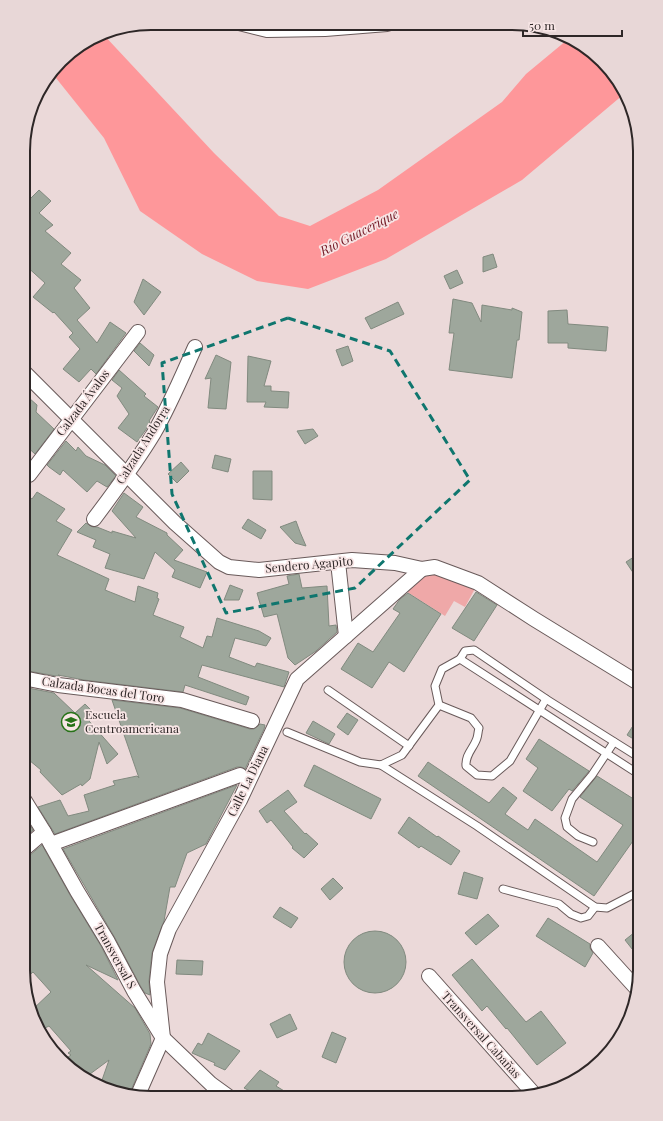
<svg xmlns="http://www.w3.org/2000/svg" width="663" height="1121" viewBox="0 0 663 1121" font-family="'Playfair Display',serif">
<style>
.green{fill:#efa8a8}
.water{fill:#fe979a}
.building{fill:#9ea79c;stroke:#818a7f}
.lines{fill:none;stroke-linecap:round;stroke-linejoin:round}
.lane-casing{stroke:#695a5a;stroke-width:9}
.street-casing{stroke:#695a5a;stroke-width:16}
.lane{stroke:#fff;stroke-width:7}
.street{stroke:#fff;stroke-width:14}
.marked{fill:none;stroke:#0f766e;stroke-width:3;stroke-dasharray:8 5;stroke-linejoin:round}
.labels{text-anchor:middle;stroke-width:3.5;stroke-linejoin:round;paint-order:stroke}
.street-label{font-size:12px;fill:#2e2727;stroke:#f8e6e6}
.poi-label{font-size:12px;fill:#2e2727;stroke:#f8e6e6;text-anchor:start}
.water-label{font-size:13px;font-style:italic;fill:#731925;stroke:#f8e6e6}
.rim{fill:none;stroke:#2e2727;stroke-width:2}
</style>
<rect width="100%" height="100%" fill="#ebd9d9"/>
<!-- green -->
<path class="green" d="M422,569L478,583L465,607L454,601L445,616L401,588Z"/>
<!-- water -->
<path class="water" d="M102,33L214,153L279,216L310,226L378,190L502,102L526,74L567,40L590,50L624,94L522,180L386,259L308,289L257,281L202,254L140,211L104,138L52,73L66,55Z"/>
<!-- building -->
<g class="building">
<path d="M39,190L51,201L39,213L53,225L45,231L71,253L61,264L81,280L74,288L90,308L77,320L97,343L110,322L126,333L96,374L91,369L79,382L63,369L80,349L69,337L73,333L54,312L53,313L33,297L45,283L24,264V205Z"/>
<path d="M493,254L497,267L483,272V257Z"/>
<path d="M457,270L463,283L450,289L444,276Z"/>
<path d="M143,279L161,292L144,315L134,302Z"/>
<path d="M453,299L472,303L481,322L482,305L512,310V308L522,312L519,340H517L512,378L449,370L454,333H449Z"/>
<path d="M398,302L404,314L371,329L365,318Z"/>
<path d="M567,310L568,324L608,327L606,351L568,348V343H548V311Z"/>
<path d="M140,343L154,355L149,366L134,351Z"/>
<path d="M348,346L353,361L342,366L336,350Z"/>
<path d="M216,355L231,362L226,409L208,408L211,378L205,379Z"/>
<path d="M248,356L271,361L264,386H271V391L289,392L288,408L264,407L266,402H247Z"/>
<path d="M119,370L146,394L144,396L158,407L149,421L150,422L147,428L137,442L118,428L129,414L117,396L122,388L112,380Z"/>
<path d="M29,398L37,405L36,412L54,429L35,454L24,444V404Z"/>
<path d="M313,429L318,436L305,444L297,431Z"/>
<path d="M66,441L76,451L78,447L86,456L105,465L116,476L107,487L97,481L87,492L63,470L60,475L49,467L47,465Z"/>
<path d="M215,455L231,459L228,472L212,468Z"/>
<path d="M181,462L189,471L177,483L168,474Z"/>
<path d="M253,471H272V500L253,499Z"/>
<path d="M37,492L65,509L56,521L72,530L57,555L109,579L105,590L135,602L138,586L158,593L157,598L159,599L153,615L184,627L180,637L203,648L207,636L212,637L217,618L259,631L271,638L266,646L235,638L229,657L255,667L257,663L289,672L284,687L202,665L198,677L249,697L246,705L185,685L183,692L84,680L58,675L60,676H56L23,670L24,493L32,499Z"/>
<path d="M124,493L143,507L136,517L167,533V535L183,550L174,560L207,572L200,588L172,577L175,570L155,552L144,579L105,568L110,554L93,547L96,540L77,532L86,523L93,527H97L112,533V531L136,538L112,511Z"/>
<path d="M248,519L266,530L261,539L242,528Z"/>
<path d="M296,521L300,532L306,546L295,543L280,527Z"/>
<path d="M640,553V583L626,562Z"/>
<path d="M299,574L302,588L327,586L329,626L336,625L337,632L316,651L295,665L288,658L277,614L264,617L257,593L289,584L287,576Z"/>
<path d="M230,585L243,590L239,600H224Z"/>
<path d="M476,592L497,605L474,641L452,628Z"/>
<path d="M408,593L441,614L404,672L389,662L372,688L341,669L358,643L373,652L400,613L393,609L400,599Z"/>
<path d="M23,687L54,693L75,713L85,704L95,714L89,721L118,754L107,764L99,742L90,779L82,786L81,784L62,795L40,772L41,770L23,755Z"/>
<path d="M112,700L180,708L250,729H254L260,724L265,725L264,729L245,769L241,767H237L55,834L38,807L60,800L68,816L89,811L84,795L115,785L113,781L137,776L139,778Z"/>
<path d="M347,713L358,720L348,735L337,727Z"/>
<path d="M640,715V743L627,735Z"/>
<path d="M313,721L335,734L329,744L306,733Z"/>
<path d="M539,739L589,771L572,791L569,789L552,811L523,791L538,768L526,759Z"/>
<path d="M428,762L489,803L503,787L517,798L505,814L528,830L535,819L597,862L623,825L580,797L597,776L640,803V831L594,896L418,776Z"/>
<path d="M314,765L381,799L371,819L304,786Z"/>
<path d="M237,785L206,844L187,853L175,887H170L164,921L152,953L149,981L150,995L145,993L141,987L115,938L63,849Z"/>
<path d="M288,790L297,802L284,811L305,834L306,833L318,844L304,858L292,848L293,847L271,820L267,823L259,811Z"/>
<path d="M23,814L33,830L23,839Z"/>
<path d="M409,817L437,837L438,836L460,851L451,865L421,846L419,848L398,833Z"/>
<path d="M42,845L70,895L101,946L118,980L86,965L135,1008L150,1034L151,1044L129,1095L101,1083L109,1060L86,1077L73,1072L64,1060L71,1055L68,1053L71,1051L49,1026L45,1028L31,1011L51,992L33,972L25,979L23,970V858L29,856Z"/>
<path d="M464,872L483,878L477,899L458,894Z"/>
<path d="M333,878L343,888L330,900L321,889Z"/>
<path d="M280,907L298,918L291,928L273,917Z"/>
<path d="M488,914L499,926L476,945L465,933Z"/>
<path d="M548,918L590,944V948L593,953L585,967L536,936Z"/>
<path d="M640,928V959L625,940Z"/>
<circle cx="375" cy="962" r="31"/>
<path d="M472,959L526,1022L541,1011L566,1043L537,1065L507,1028L506,1029L487,1006L482,1011L452,975Z"/>
<path d="M177,960L203,961L202,975L176,974Z"/>
<path d="M290,1014L297,1029L277,1038L270,1024Z"/>
<path d="M332,1032L346,1038L336,1063L322,1057Z"/>
<path d="M208,1033L240,1051L225,1070L214,1065L215,1063L192,1053L198,1043L202,1045Z"/>
<path d="M260,1070L279,1082L276,1086L294,1097H262L244,1088Z"/>
</g>
<g class="lines">
<!-- lane casing -->
<g class="lane-casing">
<g id="lane">
<path d="M460,659L640,775"/>
<path d="M328,690L409,746"/>
<path d="M439,705L471,718L479,728C478,731 478,735 477,738C474,748 465,754 466,766L477,775L492,776L510,761L546,699"/>
<path d="M287,732L360,762L381,765L402,755L439,705L435,686L442,669L460,659L465,651L474,650L546,699L640,758"/>
<path d="M381,765L477,826L595,907L607,908L636,893L640,887"/>
<path d="M593,842L578,836L567,827L565,818L572,799L592,775L614,742"/>
<path d="M503,889L559,904L571,914L581,918L588,916L595,907"/>
</g>
</g>
<!-- street casing -->
<g class="street-casing">
<g id="street">
<path d="M239,23L267,30L325,29L387,24"/>
<path d="M24,372L175,523L219,562L229,567L259,570L352,560L395,563L422,569L435,567L478,583L534,619L640,684"/>
<path d="M29,475L138,332"/>
<path d="M94,519C115,491 136,463 154,433C170,405 182,376 195,347"/>
<path d="M338,562L346,636"/>
<path d="M23,678L58,685L182,700L252,721"/>
<path d="M23,798L44,832L77,891L108,942L134,991L163,1038L211,1084L229,1097"/>
<path d="M51,844L240,775"/>
<path d="M23,850L44,832"/>
<path d="M598,946L637,989"/>
<path d="M429,976L534,1094"/>
<path d="M163,1038L157,982L160,954L169,929L240,800L297,679L422,569"/>
<path d="M137,1097L163,1038"/>
</g>
</g>
<!-- lane -->
<use href="#lane" class="lane"/>
<!-- street -->
<use href="#street" class="street"/>
</g>
<!-- marked area -->
<path class="marked" d="M288,318L390,351L470,480L355,588L226,613L172,494L162,363Z"/>
<!-- icons -->
<defs>
<g id="school-ring" transform="scale(1)"><circle r="9.5" fill="#f8e6e6" stroke="#267217" stroke-width="1.5"/><path d="M0-5L7-2L0 1L-7-2ZM-4 1L0 2.5L4 1V4Q0 6-4 4Z" fill="#267217"/></g>
</defs>
<g fill-rule="evenodd">
<use href="#school-ring" x="71" y="722"/>
</g>
<g class="labels">
<!-- street labels -->
<g class="street-label">
<text transform="translate(83 403) rotate(-53)" y="4">Calzada Ávalos</text>
<text transform="translate(143 445) rotate(-58)" y="4">Calzada Andorra</text>
<text transform="translate(309 565) rotate(-5)" y="4">Sendero Agapito</text>
<text transform="translate(103 690) rotate(8)" y="4">Calzada Bocas del Toro</text>
<text transform="translate(248 781) rotate(-64)" y="4">Calle La Diana</text>
<text transform="translate(115 956) rotate(61)" y="4">Transversal S</text>
<text transform="translate(481 1035) rotate(48)" y="4">Transversal Cabañas</text>
</g>
<!-- poi labels -->
<g class="poi-label">
<text x="85" y="719">Escuela<tspan x="85" dy="14">Centroamericana</tspan></text>
</g>
<!-- water labels -->
<g class="water-label">
<text transform="translate(359 232) rotate(-27)" y="5">Río Guacerique</text>
</g>
</g>
<!-- crop -->
<path d="M0 0H663V1121H0ZM151 30H512A121 121 0 0 1 633 151V970A121 121 0 0 1 512 1091H151A121 121 0 0 1 30 970V151A121 121 0 0 1 151 30Z" fill="#e8d7d7" fill-rule="evenodd"/>
<path class="rim" d="M151 30H512A121 121 0 0 1 633 151V970A121 121 0 0 1 512 1091H151A121 121 0 0 1 30 970V151A121 121 0 0 1 151 30Z"/>
<!-- scale -->
<path d="M523 30v6h99v-6" fill="none" stroke="#2e2727" stroke-width="2"/>
<text x="529" y="30" font-size="12" fill="#2e2727" stroke="#f8e6e6" stroke-width="3" paint-order="stroke">50 m</text>
</svg>
